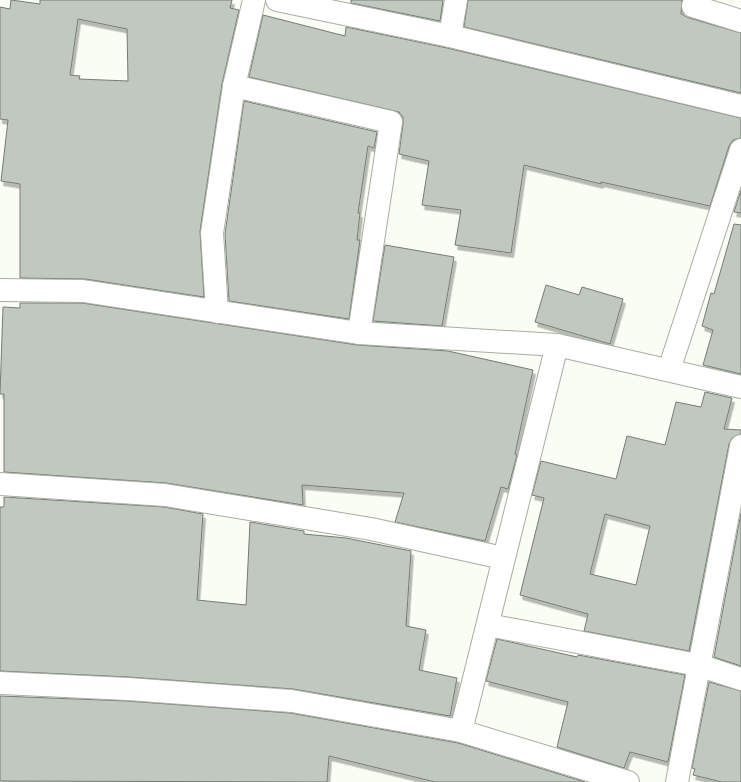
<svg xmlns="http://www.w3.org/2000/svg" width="741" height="782" viewBox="0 0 741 782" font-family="'Playfair Display',serif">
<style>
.building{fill:#c1c8c0;stroke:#757c75;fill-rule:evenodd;filter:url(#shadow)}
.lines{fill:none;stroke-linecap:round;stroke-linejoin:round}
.street-casing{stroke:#a9ada3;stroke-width:24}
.street{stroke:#fff;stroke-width:22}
</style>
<defs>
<filter id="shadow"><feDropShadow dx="2.5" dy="4.5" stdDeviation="0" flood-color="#0004"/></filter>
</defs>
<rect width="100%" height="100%" fill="#f9fdf3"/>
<!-- building -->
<g class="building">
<path d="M11,0L40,4V0H232L230,8L239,10L222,84L200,231L204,297L85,279L20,278V184L1,181L8,120L0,119V7L10,9ZM78,19L127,29L128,81L79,79L80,76L70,75Z"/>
<path d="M351,0H443L440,21L351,3Z"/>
<path d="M468,0H682L681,14L689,18L741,33V93L464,27Z"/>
<path d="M263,15L345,36L346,27L447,48L741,118V138L733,140L729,146L710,206L601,182V184L524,165L511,253L455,245L461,210L422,205L429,161L399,154L403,124V117L399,112L249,77Z"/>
<path d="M244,101L377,132L374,148L368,146L358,213H360L357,240H360L349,319L229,301L225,234Z"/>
<path d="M741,190V213L734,212Z"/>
<path d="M734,224L741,225V374L703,365L713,330L702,326L711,293L714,294Z"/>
<path d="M385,245L454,257L442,326L373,321Z"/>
<path d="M546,285L579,295L582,287L623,299L610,344L535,322Z"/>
<path d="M20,303H82L357,345L448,351L533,370L515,454L517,455L508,489L501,487L485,541L395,522L404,493L302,485L303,505L166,483L4,472V394H0L3,307L20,308Z"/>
<path d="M705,392L732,398L724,429L741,430V434L732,438L729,444L689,651L584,631L588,614L520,595L544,498L532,495L541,461L616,479L627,436L665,445L676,402L701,407ZM605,514L650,526L636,585L590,574Z"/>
<path d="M4,497L164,507L203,514L197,600L246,605L250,522L304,531V534L346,538L411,551L406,626L426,630L419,670L457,678L450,716L293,689L129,677L0,671V507H4Z"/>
<path d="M741,513V666L714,657Z"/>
<path d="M497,639L577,657L578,655L685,675L668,762L630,752L624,768L557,747L568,702L486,681Z"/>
<path d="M709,682L741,691V782H722L693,775L695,769L692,768Z"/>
<path d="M0,696L127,701L290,713L458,743L585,782H435L329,756L327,782L0,781Z"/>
</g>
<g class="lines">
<!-- street casing -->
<g class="street-casing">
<g id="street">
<path d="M277,0L450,36L741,106"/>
<path d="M695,0L693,6L741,21"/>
<path d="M450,36L456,0"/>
<path d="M234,86L391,122L359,333"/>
<path d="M0,290L83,291L359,333L557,345L741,387"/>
<path d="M217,312L212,233L234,86L254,0"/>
<path d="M669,370L741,150"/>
<path d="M0,484L165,495L371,529L503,558"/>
<path d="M488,625L698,665L741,679"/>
<path d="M0,683L128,689L292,701L461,731L628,782"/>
<path d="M461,731L557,345"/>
<path d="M677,782L741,446"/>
</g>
</g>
<!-- street -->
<use href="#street" class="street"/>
</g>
</svg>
